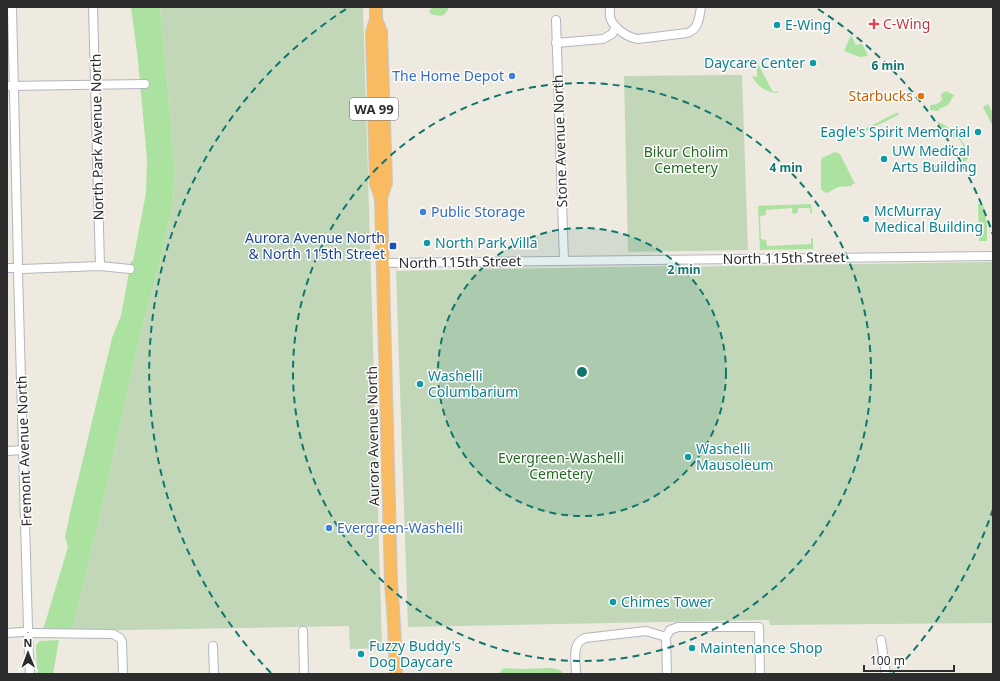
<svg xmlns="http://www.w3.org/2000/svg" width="1000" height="681" viewBox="0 0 1000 681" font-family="'Noto Sans',sans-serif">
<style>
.green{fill:#abe2a0}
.cemetery{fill:#c2d7b8}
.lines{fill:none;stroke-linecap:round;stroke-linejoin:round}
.minor-casing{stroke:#b4b4c0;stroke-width:10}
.highway-casing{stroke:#c8c8c8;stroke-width:14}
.minor{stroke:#fff;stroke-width:8}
.highway{stroke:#f8bb61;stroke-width:12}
.ring{fill:none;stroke:#0f766e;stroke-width:2;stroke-dasharray:7 5}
.health-dot{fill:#e0444e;stroke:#fff;stroke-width:1.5}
.culture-dot{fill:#0f9aa8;stroke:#fff;stroke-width:1.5}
.shop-dot{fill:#3f7fe0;stroke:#fff;stroke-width:1.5}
.food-dot{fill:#e8710a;stroke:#fff;stroke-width:1.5}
.transit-dot{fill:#1a4fb4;stroke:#fff;stroke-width:1.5}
.labels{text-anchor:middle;stroke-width:3;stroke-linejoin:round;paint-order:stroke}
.shield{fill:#fff;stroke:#6c6c6c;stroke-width:1}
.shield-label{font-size:13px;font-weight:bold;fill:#2d2d2d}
.health-label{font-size:14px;fill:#be3a42;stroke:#fff;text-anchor:start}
.culture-label{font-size:14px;fill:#0d838f;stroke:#fff;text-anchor:start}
.shop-label{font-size:14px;fill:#366cbe;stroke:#fff;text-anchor:start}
.food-label{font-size:14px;fill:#c56008;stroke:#fff;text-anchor:end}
.street-label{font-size:14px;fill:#2d2d2d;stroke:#fff}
.park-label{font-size:14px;fill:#21691e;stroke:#fff}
.transit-label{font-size:14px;fill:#164399;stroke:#fff;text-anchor:end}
.centre{fill:#0f766e;stroke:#fff;stroke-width:2}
.ring-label{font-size:12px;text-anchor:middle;font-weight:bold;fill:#0f766e;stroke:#fff;stroke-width:3;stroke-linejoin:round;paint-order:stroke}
</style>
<rect width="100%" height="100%" fill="#eeeae0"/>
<!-- green -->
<g class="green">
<path d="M131,7H160L175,168L173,202L159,266L140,335L101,511L72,631L43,630L68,547L65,537L71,509L112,338L121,316L131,261H133L146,193L147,159L138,60Z"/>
<path d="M433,7H449C445,17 441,17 431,14L429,11Z"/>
<path d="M851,35L856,45L860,44L863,45L868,56L860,57L844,51Z"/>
<path d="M757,62L773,92L777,91L778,93C765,92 758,87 752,76L757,77Z"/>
<path d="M946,91L954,95L948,105L939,109V111L930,110V105C935,105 938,104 942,100L941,94Z"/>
<path d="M988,104L993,113V127L983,107Z"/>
<path d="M896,113H899L898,115L855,137L853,136L855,134Z"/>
<path d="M938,122C954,128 963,141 970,155L966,161L964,162L962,158L965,148L959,139L950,137L949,131L937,132Z"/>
<path d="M835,152L840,154L855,184H852V186L838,187L827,193L824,192L821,189V160L822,158Z"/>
<path d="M955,163L956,168H926L930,165Z"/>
<path d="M811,204L812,213H810V208H798V212L795,214L792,213V208L766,210V215L760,216L761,239L766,240L767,246L811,244V239L813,238V249L760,250L758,206Z"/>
<path d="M978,204H983L987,223V241H979Z"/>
<path d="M59,640L53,674H37L36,645L40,641Z"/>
<path d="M504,668L520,669L552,668L560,670L564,674H498Z"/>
</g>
<!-- cemetery -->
<g class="cemetery">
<path d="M160,7H363L382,648L350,649L349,626L72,631L101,511L140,335L159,266L173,202L175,168Z"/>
<path d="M742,75L748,250L628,252L624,76Z"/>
<path d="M993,262V623L770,625L769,620L408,627L396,271L667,266L671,267Z"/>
</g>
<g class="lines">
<!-- minor casing -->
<g class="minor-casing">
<g id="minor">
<path d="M12,7L18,264"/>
<path d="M93,7L100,266"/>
<path d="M610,7C610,11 609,16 611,20C615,29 629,38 638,39L687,33C699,29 699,18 701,7"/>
<path d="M556,20L564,261"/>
<path d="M556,43L603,39L612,34L616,27"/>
<path d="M7,86L145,84"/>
<path d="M383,263L993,256"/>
<path d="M7,268H14"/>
<path d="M22,269L100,266L130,269"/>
<path d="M18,273L28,628"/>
<path d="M7,451L24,450"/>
<path d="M303,631L304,674"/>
<path d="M7,633L23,632"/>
<path d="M33,633L113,634L120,638L122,642L123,674"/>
<path d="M28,637L30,674"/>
<path d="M881,640L886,674"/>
<path d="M213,646L214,674"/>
<path d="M576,674C576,660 571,644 585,638L646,631L666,637"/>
<path d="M667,674L666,637L670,630L678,627H759L760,674"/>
</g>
</g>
<!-- highway casing -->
<g class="highway-casing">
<g id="highway">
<path d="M376,7V19L381,32L386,183L381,198"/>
<path d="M376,19L372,32L376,184L381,198L391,582L394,623L396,674"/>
</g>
</g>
<!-- minor -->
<use href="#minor" class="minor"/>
<!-- highway -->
<use href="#highway" class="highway"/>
</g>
<!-- distance rings -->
<circle cx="582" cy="372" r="144" fill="#0f766e" fill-opacity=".12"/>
<g class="ring">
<circle cx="582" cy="372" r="144"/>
<circle cx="582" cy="372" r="289"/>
<path d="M993 509A433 433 0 0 1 893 673M271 673A433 433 0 0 1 346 9M818 9A433 433 0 0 1 993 235"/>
</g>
<!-- markers -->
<path class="health-dot" d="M872 18h4v4h4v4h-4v4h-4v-4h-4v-4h4z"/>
<g class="culture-dot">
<circle cx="777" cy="25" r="4"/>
<circle cx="813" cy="63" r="4"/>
<circle cx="978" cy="132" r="4"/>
<circle cx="884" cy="159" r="4"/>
<circle cx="866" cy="219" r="4"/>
<circle cx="427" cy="243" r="4"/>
<circle cx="420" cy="384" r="4"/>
<circle cx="688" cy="457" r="4"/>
<circle cx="613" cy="602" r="4"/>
<circle cx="692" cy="648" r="4"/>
<circle cx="361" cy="654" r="4"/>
</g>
<g class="shop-dot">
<circle cx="512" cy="76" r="4"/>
<circle cx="423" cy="212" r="4"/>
<circle cx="329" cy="528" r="4"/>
</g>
<circle class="food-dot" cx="921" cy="96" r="4"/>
<rect class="transit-dot" x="389" y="242" width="8" height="8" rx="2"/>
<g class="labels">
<!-- shield labels -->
<rect class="shield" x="350" y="98" width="48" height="22" rx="3"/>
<g class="shield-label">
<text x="374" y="114">WA 99</text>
</g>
<!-- health labels -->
<g class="health-label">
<text x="883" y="29">C-Wing</text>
</g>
<!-- culture labels -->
<g class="culture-label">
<text x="785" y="30">E-Wing</text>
<text x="805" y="68" text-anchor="end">Daycare Center</text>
<text x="970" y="137" text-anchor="end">Eagle's Spirit Memorial</text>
<text x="892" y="156">UW Medical<tspan x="892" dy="16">Arts Building</tspan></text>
<text x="874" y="216">McMurray<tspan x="874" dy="16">Medical Building</tspan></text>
<text x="435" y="248">North Park Villa</text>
<text x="428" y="381">Washelli<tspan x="428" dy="16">Columbarium</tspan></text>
<text x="696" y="454">Washelli<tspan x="696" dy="16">Mausoleum</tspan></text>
<text x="621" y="607">Chimes Tower</text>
<text x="369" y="651">Fuzzy Buddy's<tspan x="369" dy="16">Dog Daycare</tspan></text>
<text x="700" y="653">Maintenance Shop</text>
</g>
<!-- shop labels -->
<g class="shop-label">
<text x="504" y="81" text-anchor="end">The Home Depot</text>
<text x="431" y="217">Public Storage</text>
<text x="337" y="533">Evergreen-Washelli</text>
</g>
<!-- food labels -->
<g class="food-label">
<text x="913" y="101">Starbucks</text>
</g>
<!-- street labels -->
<g class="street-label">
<text transform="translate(97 137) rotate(-91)" y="5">North Park Avenue North</text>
<text transform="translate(560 141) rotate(-92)" y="5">Stone Avenue North</text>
<text transform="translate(784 258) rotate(-1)" y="5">North 115th Street</text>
<text transform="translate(460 262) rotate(-1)" y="5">North 115th Street</text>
<text transform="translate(373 436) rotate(-91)" y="5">Aurora Avenue North</text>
<text transform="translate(24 451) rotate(-92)" y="5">Fremont Avenue North</text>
</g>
<!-- park labels -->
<g class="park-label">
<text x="686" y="157">Bikur Cholim<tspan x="686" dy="16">Cemetery</tspan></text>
<text x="561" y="463">Evergreen-Washelli<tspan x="561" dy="16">Cemetery</tspan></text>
</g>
<!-- transit labels -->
<g class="transit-label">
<text x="385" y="243">Aurora Avenue North<tspan x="385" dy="16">&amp; North 115th Street</tspan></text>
</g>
</g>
<circle cx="582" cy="372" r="6" class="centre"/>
<g class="ring-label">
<text x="888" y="70">6 min</text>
<text x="786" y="172">4 min</text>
<text x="684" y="274">2 min</text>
</g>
<!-- border -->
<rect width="1000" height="681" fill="none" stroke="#2d2d2d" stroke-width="16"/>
<!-- north arrow -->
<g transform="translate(28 653) rotate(359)" stroke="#ffffff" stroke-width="3" paint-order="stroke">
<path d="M0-3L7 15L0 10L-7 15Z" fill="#2d2d2d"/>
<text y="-6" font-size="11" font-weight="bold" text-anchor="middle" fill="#2d2d2d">N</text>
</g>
<!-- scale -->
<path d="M864 665v6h90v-6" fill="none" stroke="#2d2d2d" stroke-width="2"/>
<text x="870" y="665" font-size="12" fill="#2d2d2d" stroke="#ffffff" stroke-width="3" paint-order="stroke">100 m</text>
</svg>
